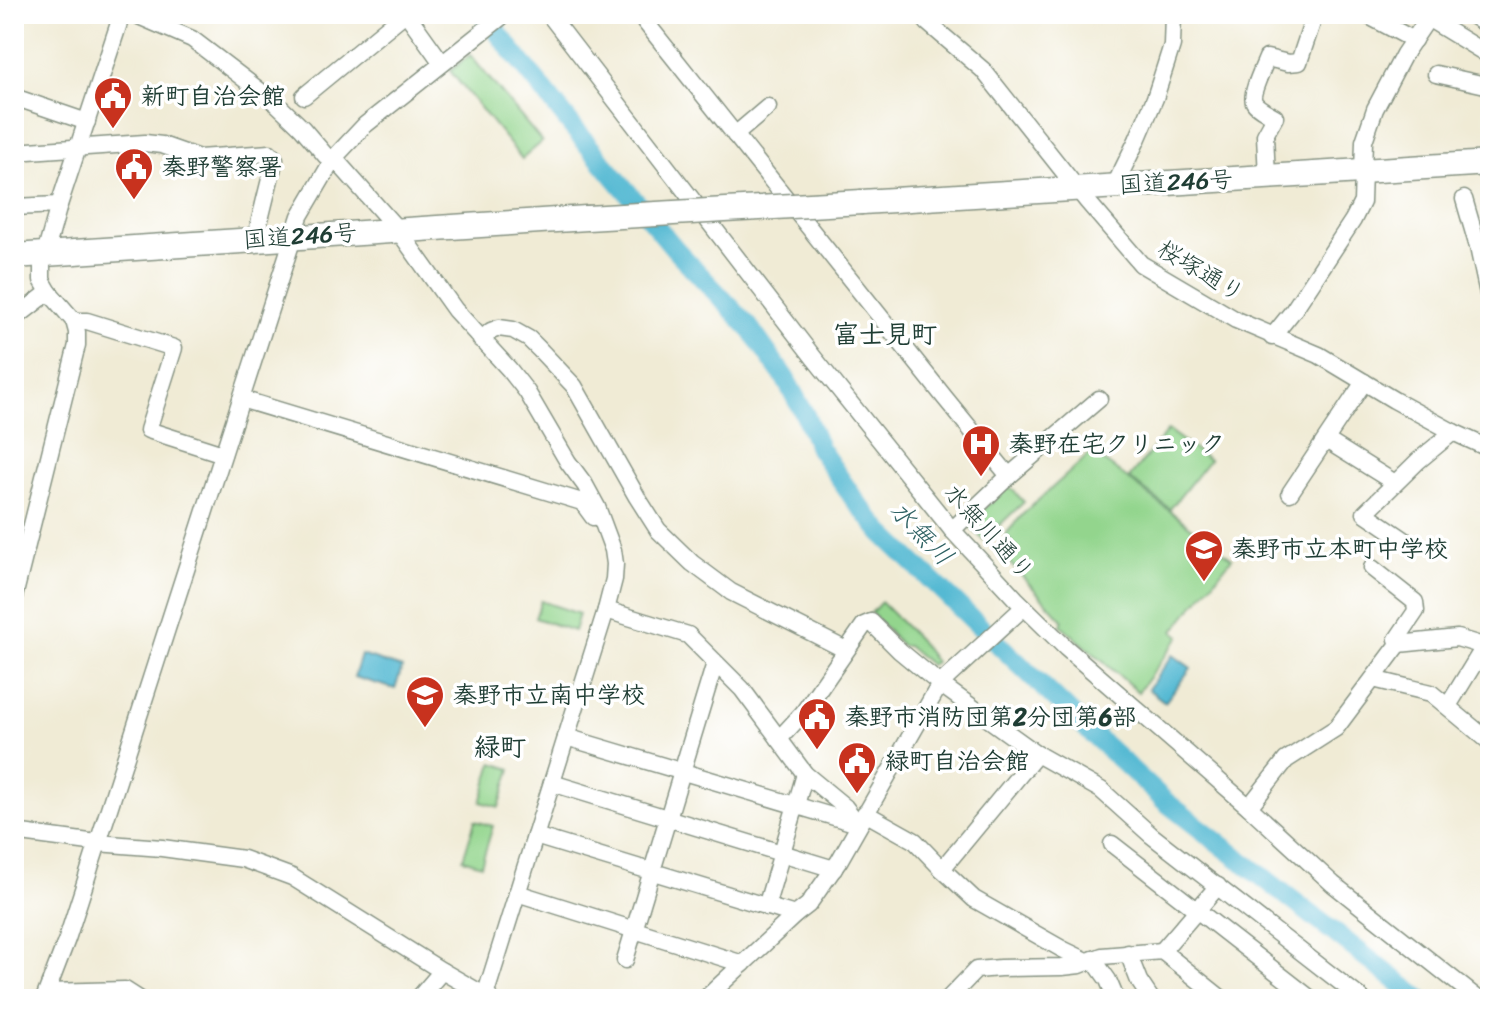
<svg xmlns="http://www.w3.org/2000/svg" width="1504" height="1013" viewBox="0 0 1504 1013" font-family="Sriracha,'Klee One',sans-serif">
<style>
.green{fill:#93d58d;stroke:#598960;stroke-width:2}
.water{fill:#55b9d3;stroke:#3a7b84;stroke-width:2}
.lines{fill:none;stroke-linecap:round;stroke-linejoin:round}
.river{stroke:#55b9d3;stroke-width:20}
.minor-casing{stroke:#889484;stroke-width:19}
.highway-casing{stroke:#889484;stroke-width:27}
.minor{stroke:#fff;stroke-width:16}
.highway{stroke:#fff;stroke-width:24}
.highway-bridge-casing{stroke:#889484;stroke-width:27;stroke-linecap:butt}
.highway-bridge{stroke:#fff;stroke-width:24}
.labels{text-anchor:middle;stroke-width:7;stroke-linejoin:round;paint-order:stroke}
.poi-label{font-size:24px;font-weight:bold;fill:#1f3d34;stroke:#fff;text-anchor:start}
.street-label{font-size:24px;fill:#1f3d34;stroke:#fff}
.neighbourhood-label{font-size:26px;font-weight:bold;fill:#1f3d34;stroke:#fff}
.water-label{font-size:26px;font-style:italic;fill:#2f6264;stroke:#fff}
</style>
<rect width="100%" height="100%" fill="#fff"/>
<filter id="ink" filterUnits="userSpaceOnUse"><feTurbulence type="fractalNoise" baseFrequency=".0125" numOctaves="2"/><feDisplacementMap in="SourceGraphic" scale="16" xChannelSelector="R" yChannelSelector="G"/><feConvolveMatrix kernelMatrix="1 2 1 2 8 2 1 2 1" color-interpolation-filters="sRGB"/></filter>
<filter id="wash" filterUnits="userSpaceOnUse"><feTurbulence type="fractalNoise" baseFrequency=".006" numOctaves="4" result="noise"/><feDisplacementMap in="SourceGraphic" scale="32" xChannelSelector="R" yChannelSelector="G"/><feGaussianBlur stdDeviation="1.8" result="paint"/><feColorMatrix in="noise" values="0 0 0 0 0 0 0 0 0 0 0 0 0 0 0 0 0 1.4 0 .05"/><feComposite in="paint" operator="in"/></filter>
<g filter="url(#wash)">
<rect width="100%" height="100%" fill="#f0ebd5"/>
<!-- green -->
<g class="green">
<path d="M470,55L542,142L522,159L450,71Z"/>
<path d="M1168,430L1209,460L1170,509L1129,478Z"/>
<path d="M1092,452L1232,558L1174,631L1180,636L1138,692L1061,625L1063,620L1004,557L1016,547L1005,535L1024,513Z"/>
<path d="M1006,488H1011L1024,502L984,540L967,525Z"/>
<path d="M541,601L579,614L574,631L535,618Z"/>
<path d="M881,602L918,639L935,662L930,665L907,646H902L871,613Z"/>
<path d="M493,763L511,769L499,807L481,802Z"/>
<path d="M475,821L493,826L481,865L463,859Z"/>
</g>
<!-- water -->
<g class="water">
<path d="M361,655L402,668L395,689L354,677Z"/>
<path d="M1173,655L1191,668L1165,702L1148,689Z"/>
</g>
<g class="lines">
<!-- river -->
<path class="river" d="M483,14L572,126L676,250L749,327L785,378L805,415L819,448L854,499L882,533L1085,727L1166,802L1420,999"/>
</g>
</g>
<g filter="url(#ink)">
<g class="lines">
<!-- minor casing -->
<g class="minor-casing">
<g id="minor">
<path d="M134,14L192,39L277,104L302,128L326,156L334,158L398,230L455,310L509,369L527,392L568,462L585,485L597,507L613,550L615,564L614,579L606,610L485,996"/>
<path d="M407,14L442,63"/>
<path d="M549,14L814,358L952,530L1016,599L1066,648L1249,807L1333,884L1478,999"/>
<path d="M639,14L945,398L1009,476"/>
<path d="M921,14L928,23L983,70L1087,201L1141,264L1236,320L1319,355L1394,400L1453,432L1490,449"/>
<path d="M1365,14L1414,40"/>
<path d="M1470,14L1490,27"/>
<path d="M1429,19L1490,56"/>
<path d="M1436,74L1490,86"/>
<path d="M304,96L404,14"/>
<path d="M14,97L87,122"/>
<path d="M735,135L768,107"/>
<path d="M14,152L145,143L162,145L199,158L270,153L275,159L255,240"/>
<path d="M1267,177L1265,135L1275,117C1269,113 1257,108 1254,102C1250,94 1264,66 1267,58L1288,63L1299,62L1315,14"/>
<path d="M1115,185L1137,140L1155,98L1166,64L1172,45L1173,14"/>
<path d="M1464,199L1478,247L1490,303"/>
<path d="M14,207L59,205"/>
<path d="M14,319L49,292"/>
<path d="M74,321H87L174,348L148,430L223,454"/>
<path d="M1272,337L1293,311L1353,220L1362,202L1364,141L1375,109L1404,54L1431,14"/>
<path d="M481,340L491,331L499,328L513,330L529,339L539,349L574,386L637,497L658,530L692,563L731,592L846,650"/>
<path d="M241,399L582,502L593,517"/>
<path d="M1326,440L1395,483"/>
<path d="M1290,493L1364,382"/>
<path d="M952,530L1009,476L1099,399"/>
<path d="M1412,545L1365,513L1418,461L1453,432"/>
<path d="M14,597L77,345V332L74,321L49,292L42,280V265L59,205L122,14"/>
<path d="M606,610L688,635L742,689L805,774L845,807L858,824"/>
<path d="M1399,644L1457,638L1490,648"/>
<path d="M1373,679L1431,693L1490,742"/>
<path d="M1448,706L1481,652L1483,645"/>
<path d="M566,737L858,824"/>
<path d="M779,739L803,713L864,625L871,622L900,651L940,684L1037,754L1101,790L1151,835L1362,999"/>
<path d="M552,783L834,869"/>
<path d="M1249,807L1286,760L1336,728L1399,644L1397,639L1416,611L1415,602L1372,568"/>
<path d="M865,813L915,841L942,869L974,899L1062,949L1089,962"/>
<path d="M14,832L97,843L162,848L243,859L292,877L442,971L491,999"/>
<path d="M535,836L795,915"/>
<path d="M1112,844L1311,999"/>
<path d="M942,869L1037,754"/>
<path d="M517,893L743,964"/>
<path d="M766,907L805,774"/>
<path d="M1162,951L1218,886"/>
<path d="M1128,953L1139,981L1151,999"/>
<path d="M1093,959L1108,980L1116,999"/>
<path d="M625,960L715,663"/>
<path d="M48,992L125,990L139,999"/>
<path d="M44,999L67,939L300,216L334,158L365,125L505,14"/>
<path d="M418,999L442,971"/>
<path d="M705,999L795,915L808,905L839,861L940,684L1024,607"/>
<path d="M948,999L976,970L1000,968L1062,967L1080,965L1102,956L1162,951L1222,999"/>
</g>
</g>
<!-- highway casing -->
<g class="highway-casing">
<g id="highway">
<path d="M862,202L1490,163"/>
<path d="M14,256L587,218"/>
</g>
</g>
<!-- minor -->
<use href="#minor" class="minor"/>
<!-- highway -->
<use href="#highway" class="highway"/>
<!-- highway-bridge casing -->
<g class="highway-bridge-casing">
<path id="highway-bridge" d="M587,218L862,202"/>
</g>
<!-- highway-bridge -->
<use href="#highway-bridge" class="highway-bridge"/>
</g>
</g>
<!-- icons -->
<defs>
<g id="civic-pin" transform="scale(2)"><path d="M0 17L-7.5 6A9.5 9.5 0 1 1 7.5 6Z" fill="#c8321e" stroke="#fff"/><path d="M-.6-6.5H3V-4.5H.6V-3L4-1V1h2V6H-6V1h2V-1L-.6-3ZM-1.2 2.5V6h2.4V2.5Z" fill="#fff"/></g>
<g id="hospital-pin" transform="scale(2)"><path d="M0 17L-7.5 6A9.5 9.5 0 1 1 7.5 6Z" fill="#c8321e" stroke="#fff"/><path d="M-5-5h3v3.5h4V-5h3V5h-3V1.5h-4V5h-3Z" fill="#fff"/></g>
<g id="school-pin" transform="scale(2)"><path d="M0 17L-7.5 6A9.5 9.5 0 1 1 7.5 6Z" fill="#c8321e" stroke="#fff"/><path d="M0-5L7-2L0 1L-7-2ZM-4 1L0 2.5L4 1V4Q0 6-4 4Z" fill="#fff"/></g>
</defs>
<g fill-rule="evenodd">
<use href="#civic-pin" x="113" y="96"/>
<use href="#civic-pin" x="134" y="167"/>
<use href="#hospital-pin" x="981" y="444"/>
<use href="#school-pin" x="1204" y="549"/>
<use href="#school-pin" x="425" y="695"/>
<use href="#civic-pin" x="817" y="717"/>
<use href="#civic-pin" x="857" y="761"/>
</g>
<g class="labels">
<!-- poi labels -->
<g class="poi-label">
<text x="141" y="104">新町自治会館</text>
<text x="162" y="175">秦野警察署</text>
<text x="1009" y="452">秦野在宅クリニック</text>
<text x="1232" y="557">秦野市立本町中学校</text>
<text x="453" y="703">秦野市立南中学校</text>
<text x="845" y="725">秦野市消防団第2分団第6部</text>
<text x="885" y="769">緑町自治会館</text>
</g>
<!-- street labels -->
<g class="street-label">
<text transform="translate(1176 182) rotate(-3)" y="8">国道246号</text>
<text transform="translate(300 236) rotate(-4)" y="8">国道246号</text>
<text transform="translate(1201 271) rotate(31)" y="8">桜塚通り</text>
<text transform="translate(989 532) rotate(48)" y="8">水無川通り</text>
</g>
<!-- neighbourhood labels -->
<g class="neighbourhood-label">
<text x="885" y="343">富士見町</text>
<text x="500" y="756">緑町</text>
</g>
<!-- water labels -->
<g class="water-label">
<text transform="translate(922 533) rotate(46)" y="9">水無川</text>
</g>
</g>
<!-- margin -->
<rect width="1504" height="1013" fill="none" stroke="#fff" stroke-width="48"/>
</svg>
